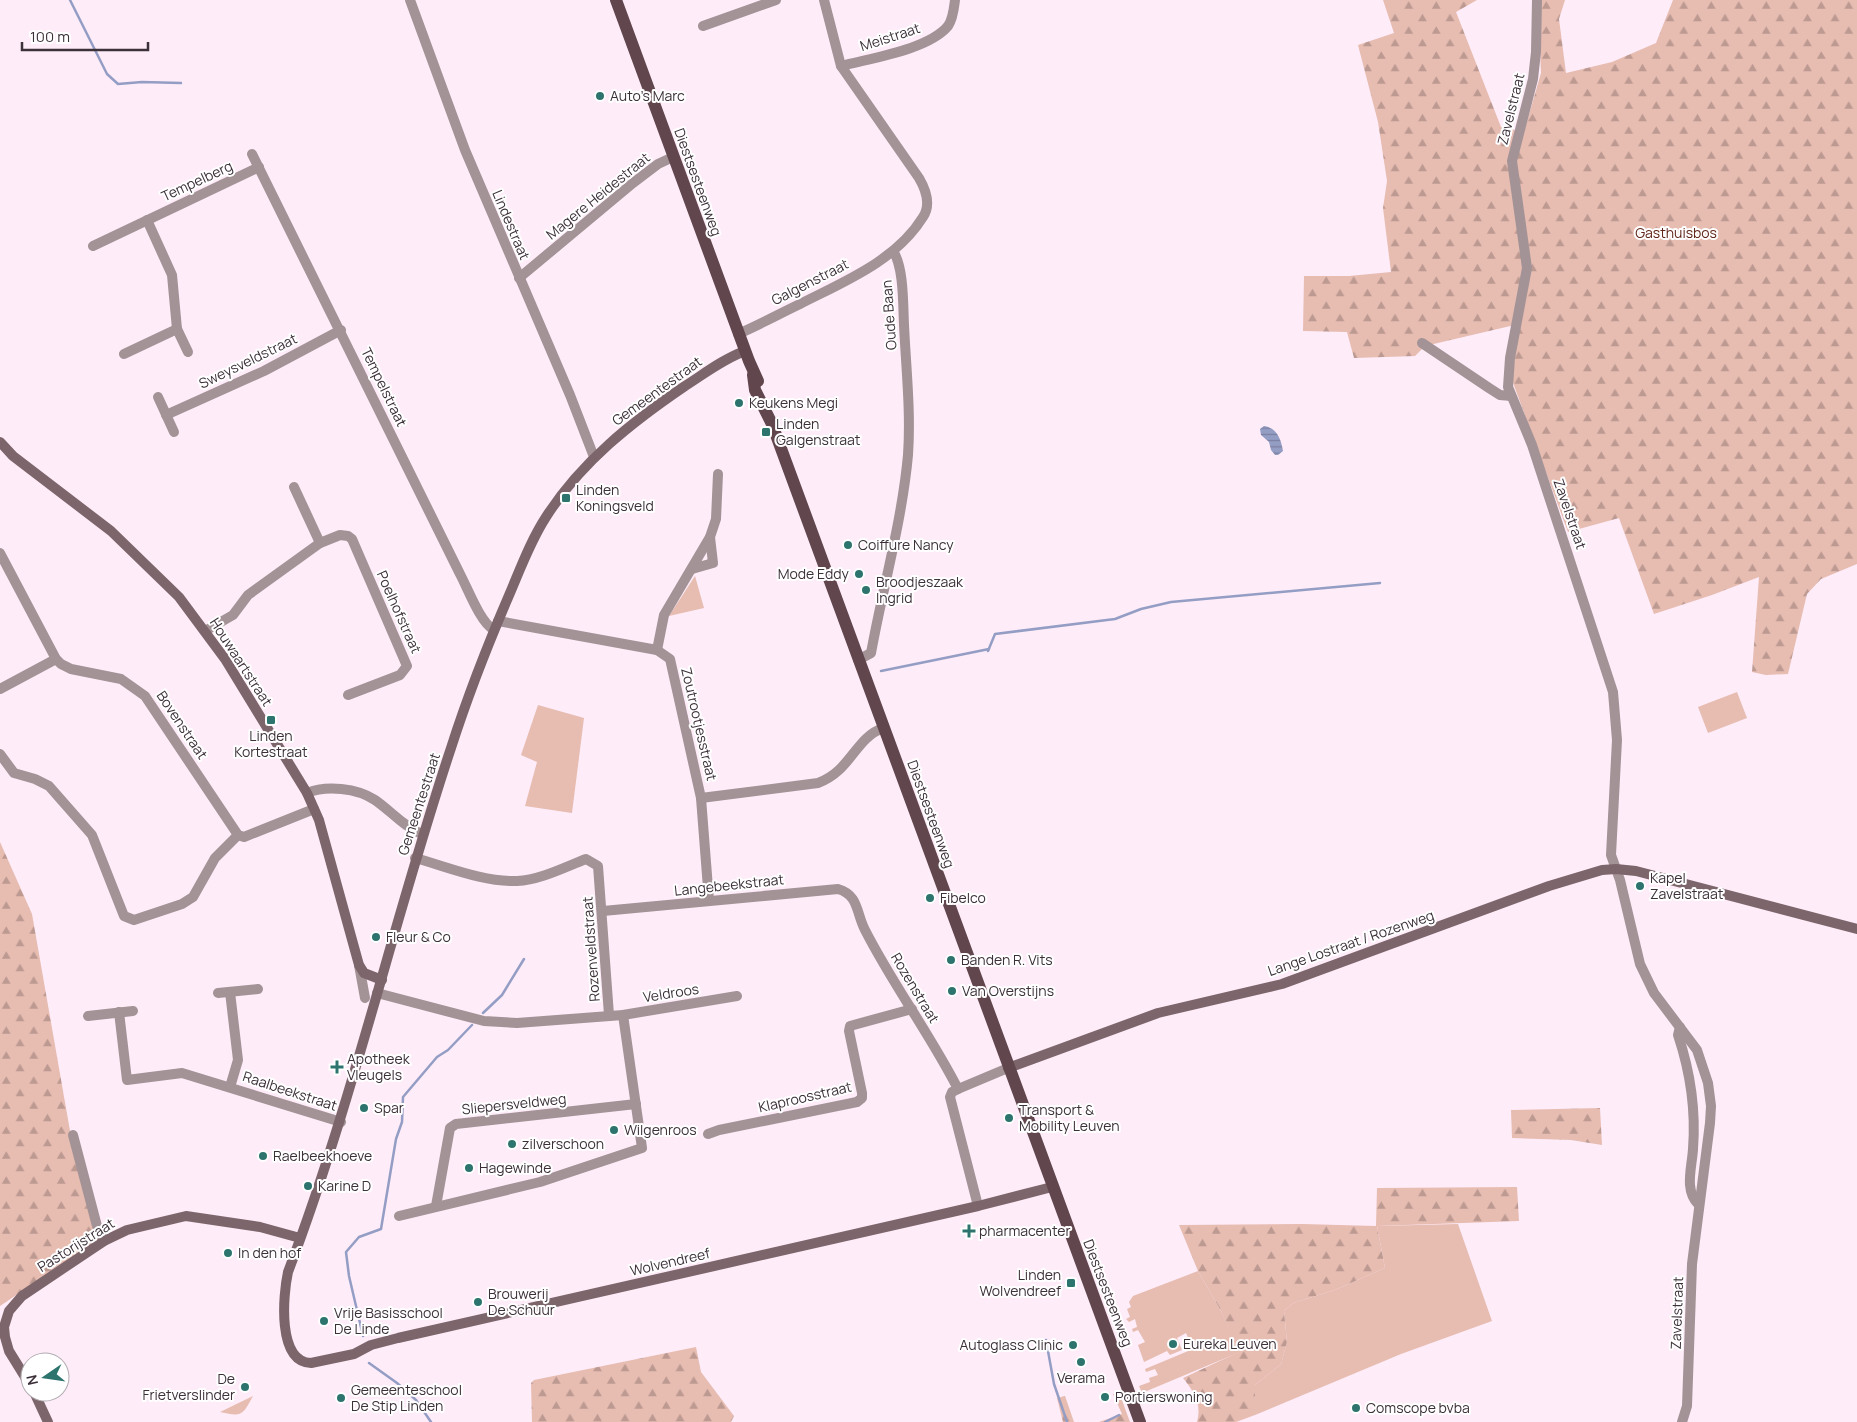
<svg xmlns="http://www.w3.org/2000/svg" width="1857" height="1422" viewBox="0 0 1857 1422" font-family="Manrope,sans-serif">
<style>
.green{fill:#e7bcb1}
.forest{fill:url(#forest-firs)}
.water{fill:url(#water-rules)}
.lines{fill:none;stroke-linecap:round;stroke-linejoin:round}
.stream{stroke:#949dc4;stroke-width:2.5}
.street{stroke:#a39396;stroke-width:10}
.secondary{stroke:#7d666b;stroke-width:10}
.primary{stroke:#61474d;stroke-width:12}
.poi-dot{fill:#2c746d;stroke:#fff;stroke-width:2}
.labels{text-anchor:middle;stroke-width:4;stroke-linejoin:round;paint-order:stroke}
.street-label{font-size:14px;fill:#3c3039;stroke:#fff}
.poi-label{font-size:14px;fill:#3c3039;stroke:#fff;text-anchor:start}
.park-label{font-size:14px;fill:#5f2518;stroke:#fff}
</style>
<defs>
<pattern id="forest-firs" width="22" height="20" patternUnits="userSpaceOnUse" patternTransform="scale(1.25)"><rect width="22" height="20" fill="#e7bcb1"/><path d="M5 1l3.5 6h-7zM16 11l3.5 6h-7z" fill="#bc9991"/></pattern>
<pattern id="water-rules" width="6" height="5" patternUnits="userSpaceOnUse" patternTransform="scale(1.25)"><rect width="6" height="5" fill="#949dc4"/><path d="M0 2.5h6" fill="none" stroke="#7a80a0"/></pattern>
</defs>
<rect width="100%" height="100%" fill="#feecf9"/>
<!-- green -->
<g class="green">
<path d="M695,576L704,608L669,616Z"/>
<path d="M1737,692L1747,718L1708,733L1698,707Z"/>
<path d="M538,705L584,718L572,813L525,806L537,762L521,755Z"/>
<path d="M1458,1224L1492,1321L1401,1354L1255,1415V1385L1281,1364L1287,1342L1284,1311L1293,1303L1335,1290L1385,1268L1377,1226Z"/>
<path d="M1198,1271L1221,1311L1240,1352L1142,1393L1139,1386L1150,1382L1149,1378L1158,1375L1155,1369L1146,1372L1145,1369L1193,1349L1186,1333L1177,1338L1182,1350L1170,1355L1167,1351L1144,1362L1138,1345L1145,1342L1138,1330L1133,1332L1132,1329L1137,1327L1135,1319L1129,1322L1126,1319L1130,1317L1127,1309L1131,1307L1129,1302L1133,1296Z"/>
<path d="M253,1396C242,1416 242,1417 220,1412Z"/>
</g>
<!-- forest -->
<g class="forest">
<path d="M1383,0H1477L1456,12L1501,127L1524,132L1541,73L1538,0H1565L1559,19L1566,73L1612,62L1656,43L1673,0H1857V564L1821,579L1807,594L1788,674L1766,675L1752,672L1759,577L1712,595L1654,614L1619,518L1568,532L1512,380L1519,324L1425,346L1415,356L1354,358L1347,332L1303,331L1304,276H1349L1391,272L1383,208L1387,181L1378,122L1358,45L1394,33Z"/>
<path d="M0,842L32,914L73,1148L99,1239L0,1306Z"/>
<path d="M1600,1108L1602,1145L1571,1140L1512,1138L1511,1110Z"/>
<path d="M1517,1187L1519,1221L1377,1226L1385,1268L1335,1290L1293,1303L1284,1311L1287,1342L1281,1364L1255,1385V1415L1236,1422H1197C1202,1403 1194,1392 1183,1378L1239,1352L1221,1311L1198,1271L1179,1225L1302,1224L1376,1226L1377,1188Z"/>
<path d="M696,1347L701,1372L734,1416L731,1422H532L531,1383L534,1380Z"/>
<path d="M1119,1392L1130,1422H1099L1122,1414L1113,1394Z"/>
<path d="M1065,1396L1074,1422H1063L1057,1398Z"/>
</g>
<!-- water -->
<path class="water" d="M1264,426C1277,428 1281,439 1283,451L1278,455H1275L1271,450L1269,442L1261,435L1260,429Z"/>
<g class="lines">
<!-- stream -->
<g class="stream">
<path d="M70,0L107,74L118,84L142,82L181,83"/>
<path d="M988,651L995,634L1115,619L1141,609L1171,602L1380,583"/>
<path d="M881,671L989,649"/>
<path d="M483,1013L502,995L524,959"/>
<path d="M363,1336L349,1276L346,1252L359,1237L381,1229L396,1139L402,1122L403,1097L437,1057L448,1050L472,1025"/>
<path d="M1046,1340L1054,1384L1067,1422"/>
<path d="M369,1363L397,1383L416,1400L431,1422"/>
<path d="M1105,1422L1119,1415"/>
</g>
<!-- street -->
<g class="street">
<path d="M410,0L465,150L570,395L594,457"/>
<path d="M1537,0L1536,52L1533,79L1512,161L1527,268L1510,358L1508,387L1532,445L1613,692L1617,740L1611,855L1620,880L1640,964L1654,993L1697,1050L1708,1083L1711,1106L1710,1123L1692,1264L1687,1406L1682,1422"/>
<path d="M703,26L776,0"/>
<path d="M841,66C870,58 928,50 948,26C953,19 954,8 955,0"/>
<path d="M252,154L460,574C468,589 480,622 494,630"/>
<path d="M93,246L259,167"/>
<path d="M519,278L633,183L658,164L673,157"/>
<path d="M177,329L188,352"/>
<path d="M738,334C759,325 779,314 800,304C843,282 896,261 923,217C931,205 926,190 919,178L841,66L824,0"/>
<path d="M1422,343L1489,388L1500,395L1511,396"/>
<path d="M124,354L177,329L172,275L147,220"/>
<path d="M158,397L174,432"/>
<path d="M166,415L264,371L341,330"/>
<path d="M294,487L320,543"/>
<path d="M0,553L56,659L61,664L71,669L121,679L145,696L238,835L244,837L314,809"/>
<path d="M692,569L713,563L710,537"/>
<path d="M498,621L657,650L670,659L701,798L709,901"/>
<path d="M205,631L233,615L248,595L320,543L340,535L348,536L352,539L407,666L400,675L348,695"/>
<path d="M657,650L664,615L710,537L716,519L718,474"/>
<path d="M858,660L871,653C883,587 902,521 908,455C911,412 906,368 904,325C903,305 904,267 893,251"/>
<path d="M0,689L56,659"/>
<path d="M0,754L14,773L35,779L49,786L92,835L124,916L134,920L182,904L193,897L215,858L238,835"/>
<path d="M307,793C326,785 357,788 375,800C391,811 404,827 422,834"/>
<path d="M701,798L818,783C851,771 855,738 883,728"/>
<path d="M415,858C448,867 483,882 517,881C540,880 565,867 586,859L598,866L609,1015"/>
<path d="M603,911L838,889C859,895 856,913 865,930C893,985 930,1034 958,1089L952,1092L950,1097L978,1206"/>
<path d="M359,965L365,998"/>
<path d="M230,992L238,1060L230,1087"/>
<path d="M218,993L258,989"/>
<path d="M377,993L484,1021L517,1023L623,1015L737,996"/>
<path d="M119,1012L127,1080L182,1073L341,1122"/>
<path d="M88,1016L133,1011"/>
<path d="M1680,1027L1678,1035C1690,1071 1696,1110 1693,1149C1692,1167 1684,1190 1698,1204"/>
<path d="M958,1089L1008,1068"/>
<path d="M708,1134L719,1130L857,1102L862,1098V1093L849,1031L850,1026L912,1009"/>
<path d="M73,1135L97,1226L104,1241"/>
<path d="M436,1206L450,1128L456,1124L636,1104"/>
<path d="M399,1216L540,1182L642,1148L623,1015"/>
</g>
<!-- secondary -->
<g class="secondary">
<path d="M745,351C723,359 704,374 685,386C632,422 581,462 546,517C531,540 521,567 510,593C488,644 468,695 451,748C393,922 353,1101 288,1272C283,1295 277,1362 311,1363L354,1354L371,1345L398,1338L978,1206L1052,1187"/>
<path d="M0,442L13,456L111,531L179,597L225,659L307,793L319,820L359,965L364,973L382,980"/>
<path d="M1008,1068L1158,1013L1282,984L1549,886L1602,870L1616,869L1636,871L1857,929"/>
<path d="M30,1385L9,1351L5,1337L4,1327L9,1311L22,1296L104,1241L127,1230L186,1216L260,1227L300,1238"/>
<path d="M34,1392L48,1422"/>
</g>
<!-- primary -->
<g class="primary">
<path d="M616,0L749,361L758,381"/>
<path d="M753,375L755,390L772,424L1140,1422"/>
</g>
</g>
<!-- markers -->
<g class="poi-dot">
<circle cx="600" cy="96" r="5"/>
<circle cx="739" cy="403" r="5"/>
<rect x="761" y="427" width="10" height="10" rx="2.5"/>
<rect x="561" y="493" width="10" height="10" rx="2.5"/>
<circle cx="848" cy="545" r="5"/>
<circle cx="859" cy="574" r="5"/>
<circle cx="866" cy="590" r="5"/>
<rect x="266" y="715" width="10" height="10" rx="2.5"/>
<circle cx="1640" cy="886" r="5"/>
<circle cx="930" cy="898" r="5"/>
<circle cx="376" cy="937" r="5"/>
<circle cx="951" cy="960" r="5"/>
<circle cx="952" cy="991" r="5"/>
<path d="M334.5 1059.5h5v5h5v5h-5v5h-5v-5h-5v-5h5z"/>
<circle cx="364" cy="1108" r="5"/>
<circle cx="1009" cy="1118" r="5"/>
<circle cx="614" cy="1130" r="5"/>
<circle cx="512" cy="1144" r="5"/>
<circle cx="263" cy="1156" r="5"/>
<circle cx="469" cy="1168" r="5"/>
<circle cx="308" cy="1186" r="5"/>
<path d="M966.5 1223.5h5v5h5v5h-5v5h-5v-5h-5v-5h5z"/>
<circle cx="228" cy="1253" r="5"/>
<rect x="1066" y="1278" width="10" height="10" rx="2.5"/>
<circle cx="478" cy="1302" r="5"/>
<circle cx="324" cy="1321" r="5"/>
<circle cx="1173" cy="1344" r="5"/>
<circle cx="1073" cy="1345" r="5"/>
<circle cx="1081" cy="1362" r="5"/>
<circle cx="245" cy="1387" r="5"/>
<circle cx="1105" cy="1397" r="5"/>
<circle cx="341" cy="1398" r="5"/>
<circle cx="1356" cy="1408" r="5"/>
</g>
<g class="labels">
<!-- street labels -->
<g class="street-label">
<text transform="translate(890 37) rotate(-18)" y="5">Meistraat</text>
<text transform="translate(1511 109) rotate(-76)" y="5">Zavelstraat</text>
<text transform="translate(197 181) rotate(-25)" y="5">Tempelberg</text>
<text transform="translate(698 182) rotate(70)" y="5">Diestsesteenweg</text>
<text transform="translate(598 196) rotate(-39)" y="5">Magere Heidestraat</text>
<text transform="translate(511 225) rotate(67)" y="5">Lindestraat</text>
<text transform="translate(810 282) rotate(-27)" y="5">Galgenstraat</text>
<text transform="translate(889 315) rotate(-94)" y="5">Oude Baan</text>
<text transform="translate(248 361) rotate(-26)" y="5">Sweysveldstraat</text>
<text transform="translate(384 387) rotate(64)" y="5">Tempelstraat</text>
<text transform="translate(657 391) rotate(-36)" y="5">Gemeentestraat</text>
<text transform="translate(1570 514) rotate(71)" y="5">Zavelstraat</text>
<text transform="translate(399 612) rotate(66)" y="5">Poelhofstraat</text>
<text transform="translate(241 662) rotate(57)" y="5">Houwaartstraat</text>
<text transform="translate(699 724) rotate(77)" y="5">Zoutrootjesstraat</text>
<text transform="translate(182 725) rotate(56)" y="5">Bovenstraat</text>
<text transform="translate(419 804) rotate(-72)" y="5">Gemeentestraat</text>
<text transform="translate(931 814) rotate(70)" y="5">Diestsesteenweg</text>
<text transform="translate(729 885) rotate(-6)" y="5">Langebeekstraat</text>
<text transform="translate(1351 943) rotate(-19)" y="5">Lange Lostraat / Rozenweg</text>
<text transform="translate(591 949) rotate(-94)" y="5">Rozenveldstraat</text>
<text transform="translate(915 988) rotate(59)" y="5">Rozenstraat</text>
<text transform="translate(671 993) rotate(-9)" y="5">Veldroos</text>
<text transform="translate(290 1091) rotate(18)" y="5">Raalbeekstraat</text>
<text transform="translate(805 1097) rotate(-13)" y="5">Klaproosstraat</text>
<text transform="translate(514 1104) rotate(-6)" y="5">Sliepersveldweg</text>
<text transform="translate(76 1245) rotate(-32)" y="5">Pastorijstraat</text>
<text transform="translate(670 1262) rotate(-13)" y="5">Wolvendreef</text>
<text transform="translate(1108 1293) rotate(69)" y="5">Diestsesteenweg</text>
<text transform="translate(1677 1313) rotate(-88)" y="5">Zavelstraat</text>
</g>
<!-- poi labels -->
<g class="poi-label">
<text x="610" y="101">Auto's Marc</text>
<text x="749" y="408">Keukens Megi</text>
<text x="776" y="429">Linden<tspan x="776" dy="16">Galgenstraat</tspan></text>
<text x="576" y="495">Linden<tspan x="576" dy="16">Koningsveld</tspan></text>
<text x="858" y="550">Coiffure Nancy</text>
<text x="849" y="579" text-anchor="end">Mode Eddy</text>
<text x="876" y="587">Broodjeszaak<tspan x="876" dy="16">Ingrid</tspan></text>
<text x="271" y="741" text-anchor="middle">Linden<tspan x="271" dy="16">Kortestraat</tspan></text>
<text x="1650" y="883">Kapel<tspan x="1650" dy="16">Zavelstraat</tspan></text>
<text x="940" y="903">Fibelco</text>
<text x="386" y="942">Fleur &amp; Co</text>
<text x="961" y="965">Banden R. Vits</text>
<text x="962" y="996">Van Overstijns</text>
<text x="347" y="1064">Apotheek<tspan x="347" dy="16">Vleugels</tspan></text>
<text x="374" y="1113">Spar</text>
<text x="1019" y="1115">Transport &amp;<tspan x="1019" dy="16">Mobility Leuven</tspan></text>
<text x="624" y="1135">Wilgenroos</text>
<text x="522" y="1149">zilverschoon</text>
<text x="273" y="1161">Raelbeekhoeve</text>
<text x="479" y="1173">Hagewinde</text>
<text x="318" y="1191">Karine D</text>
<text x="979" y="1236">pharmacenter</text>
<text x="238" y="1258">In den hof</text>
<text x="1061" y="1280" text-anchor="end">Linden<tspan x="1061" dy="16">Wolvendreef</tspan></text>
<text x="488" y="1299">Brouwerij<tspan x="488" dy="16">De Schuur</tspan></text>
<text x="334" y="1318">Vrije Basisschool<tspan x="334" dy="16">De Linde</tspan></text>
<text x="1183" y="1349">Eureka Leuven</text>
<text x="1063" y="1350" text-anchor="end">Autoglass Clinic</text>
<text x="1081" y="1383" text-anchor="middle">Verama</text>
<text x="235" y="1384" text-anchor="end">De<tspan x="235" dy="16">Frietverslinder</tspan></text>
<text x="351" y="1395">Gemeenteschool<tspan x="351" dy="16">De Stip Linden</tspan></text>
<text x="1115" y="1402">Portierswoning</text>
<text x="1366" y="1413">Comscope bvba</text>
</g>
<!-- park labels -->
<g class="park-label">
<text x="1676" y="238">Gasthuisbos</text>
</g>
</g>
<!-- north arrow -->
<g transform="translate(45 1377) rotate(257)"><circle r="24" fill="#ffffff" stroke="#b1acb0"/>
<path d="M0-4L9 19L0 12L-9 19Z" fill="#2c746d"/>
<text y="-8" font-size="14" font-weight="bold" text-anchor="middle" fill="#3c3039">N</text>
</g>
<!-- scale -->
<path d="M22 42v8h126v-8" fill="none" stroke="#3c3039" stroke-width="2.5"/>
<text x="30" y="42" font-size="15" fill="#3c3039" stroke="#ffffff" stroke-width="4" paint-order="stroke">100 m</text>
</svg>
